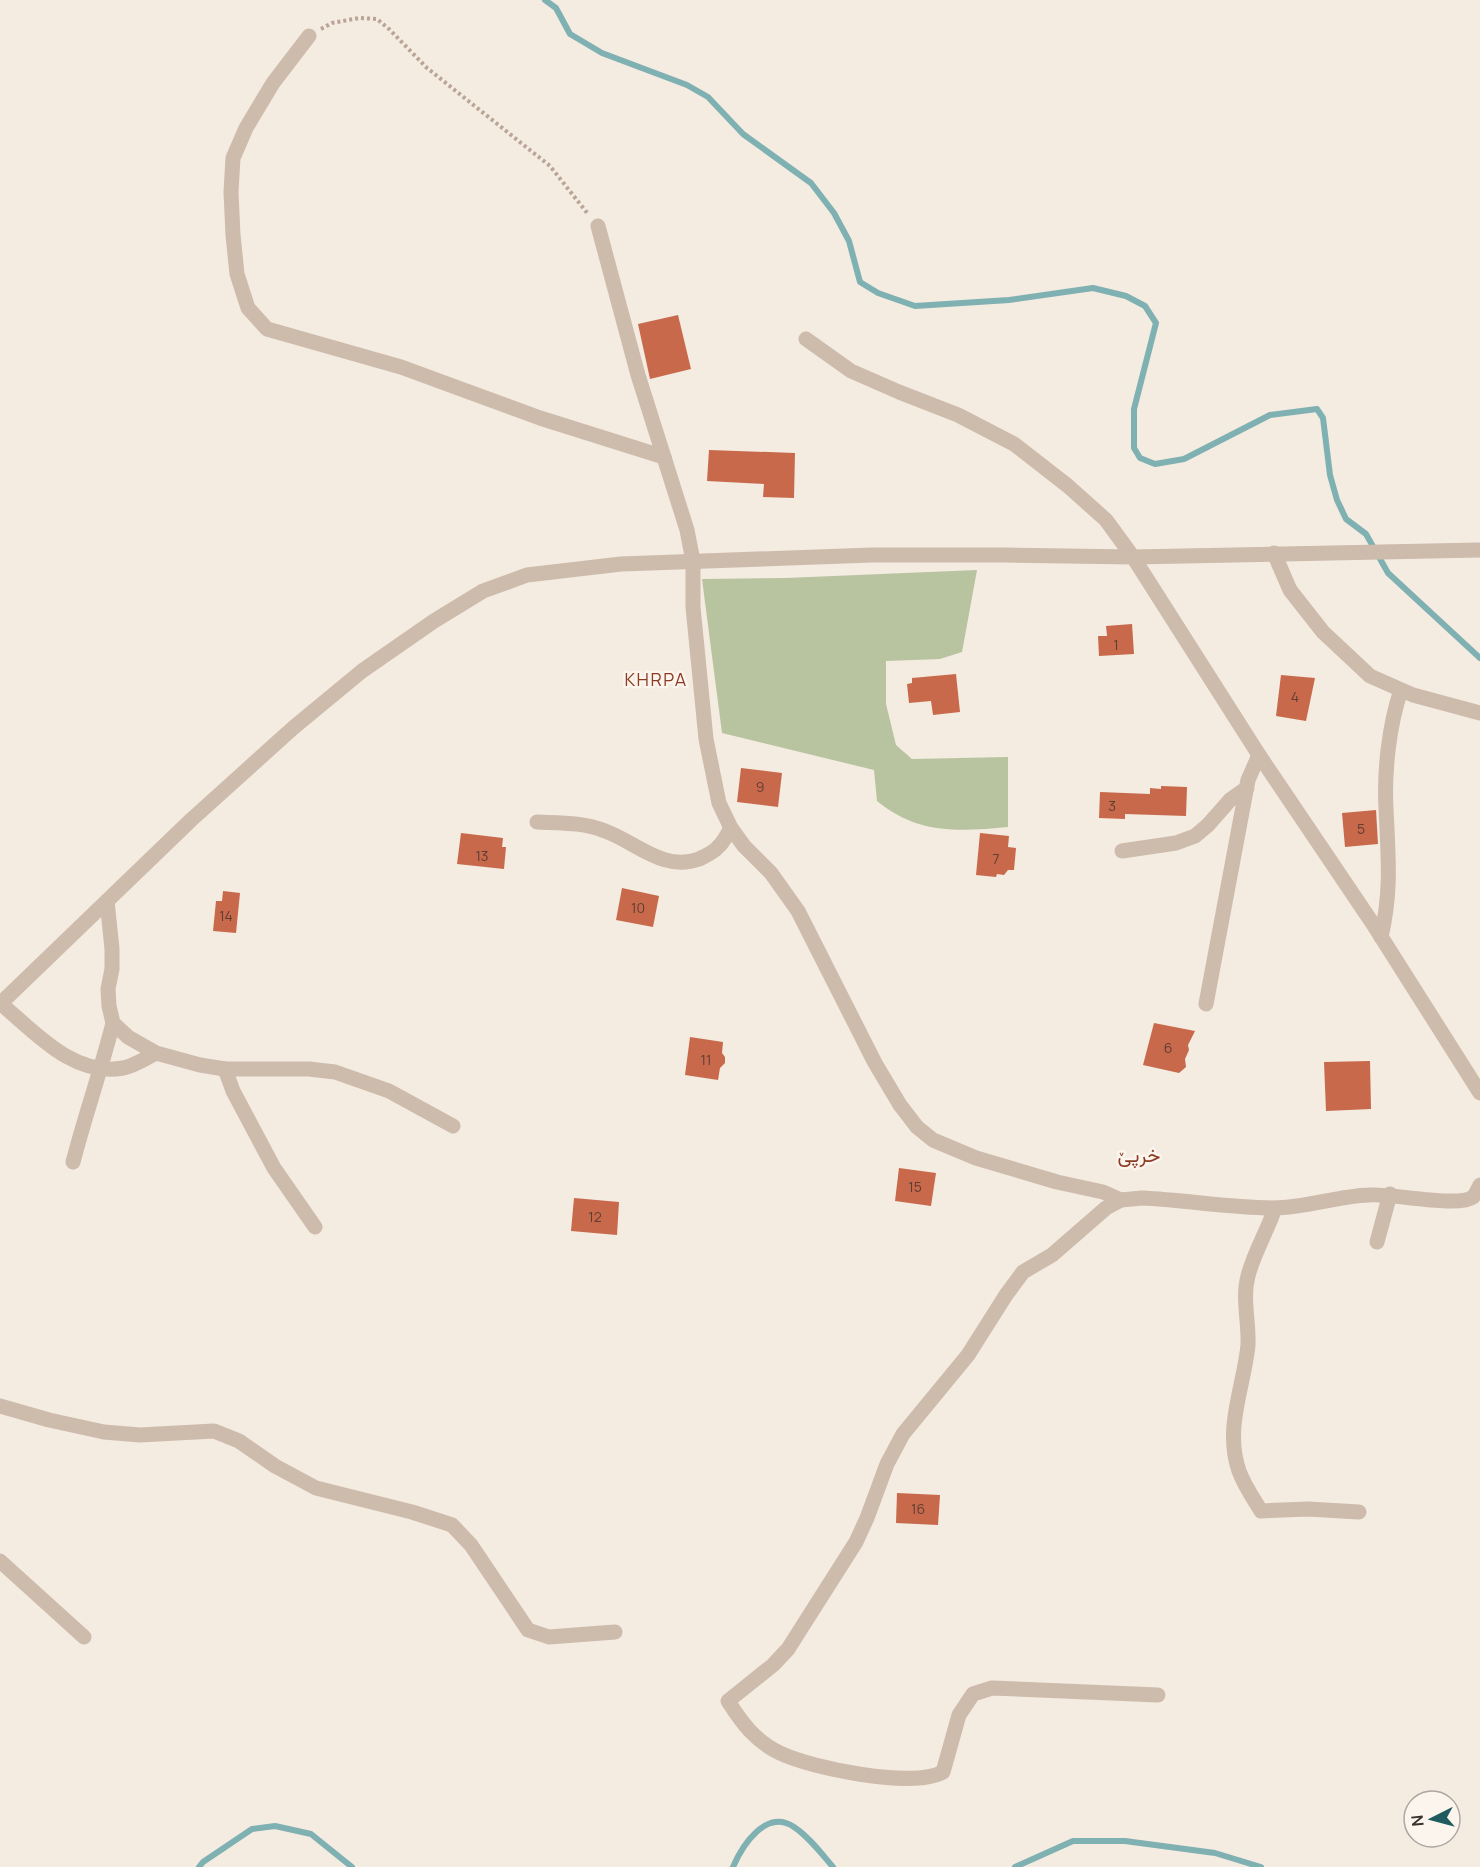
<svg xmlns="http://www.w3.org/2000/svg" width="1480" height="1867" viewBox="0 0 1480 1867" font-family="Manrope,Vazirmatn,sans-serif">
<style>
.green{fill:#b8c4a0}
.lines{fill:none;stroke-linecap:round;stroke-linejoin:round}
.stream{stroke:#7fb0b2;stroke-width:6}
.building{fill:#c8694b}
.path{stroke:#b9a596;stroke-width:4;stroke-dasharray:3 3;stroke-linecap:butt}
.minor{stroke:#cdbbac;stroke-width:15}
.labels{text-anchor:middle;stroke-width:5;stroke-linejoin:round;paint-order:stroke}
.number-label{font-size:14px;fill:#5e3e33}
.neighbourhood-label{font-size:18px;letter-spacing:1.5px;fill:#8c3b22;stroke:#fbf5ee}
.quarter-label{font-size:20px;fill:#8c3b22;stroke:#fbf5ee}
</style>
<rect width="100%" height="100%" fill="#f4ebe1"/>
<!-- green -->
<path class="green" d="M977,570L962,652L940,659L886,661V704L896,745L912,759L1008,757V827C958,832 917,834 877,801L874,770L722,733L702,579L786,578Z"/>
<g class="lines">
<!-- stream -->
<g class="stream">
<path d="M545,0L556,8L570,34L602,53L687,85L708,97L743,134L811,183L834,213L849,241L860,282L878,293L915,306L1009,300L1093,288L1126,296L1145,306L1156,323L1134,409V448L1140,458L1155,464L1184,459L1270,415L1317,409L1323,418L1330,475L1337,500L1346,519L1366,534L1388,573L1480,658"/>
<path d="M199,1867L203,1862L252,1829L275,1826L311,1834L352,1867"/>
<path d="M733,1867C742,1846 766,1808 794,1827C809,1837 821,1853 833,1867"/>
<path d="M1015,1867L1073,1841H1125L1215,1853L1261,1867"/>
</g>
</g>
<!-- building -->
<g class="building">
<path d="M678,315L691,369L650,379L638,324Z"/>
<path d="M709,450L795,453L794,498L763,497L764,484L707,481Z"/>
<path d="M1132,624L1134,654L1099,656L1098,636H1107L1106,626Z"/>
<path d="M956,674L960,712L933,715L931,701L909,703L907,684L912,683V678Z"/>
<path d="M1281,675L1315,678L1306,721L1276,716Z"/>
<path d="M741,768L782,773L778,807L737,802Z"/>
<path d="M1161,786L1187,787L1186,816L1125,814V819L1099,818L1100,792L1150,794V788L1161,789Z"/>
<path d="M1376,810L1378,844L1345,847L1342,813Z"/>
<path d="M461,833L503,838L502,847H506L504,869L457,864Z"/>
<path d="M980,833L1009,836L1008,847L1016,848L1014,870H1008L1004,875L997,874L996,877L976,875Z"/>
<path d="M622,888L659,896L653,927L616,920Z"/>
<path d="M223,891L240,893L236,933L213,931L216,901H222Z"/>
<path d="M1154,1023L1195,1031L1188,1045L1189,1050L1185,1059L1186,1067L1179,1073L1143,1065Z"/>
<path d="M690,1037L723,1042L722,1053L725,1057V1063L720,1068L718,1080L685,1075Z"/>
<path d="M1370,1061L1371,1109L1326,1111L1324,1062Z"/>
<path d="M899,1168L936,1173L931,1206L895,1201Z"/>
<path d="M574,1198L619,1202L617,1235L571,1231Z"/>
<path d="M897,1493L940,1495L938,1525L896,1523Z"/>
</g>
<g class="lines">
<!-- path -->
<path class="path" d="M321,29L332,23L359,18L377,19L389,29L427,68L550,166L588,214"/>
<!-- minor -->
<g class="minor">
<path d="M309,36L273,83L246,128L233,158L231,192L233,235L237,274L248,308L267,329L401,367L540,418L664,457"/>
<path d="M598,226L638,375L687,530L693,561V607L706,739L719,803L731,828L744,846L771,873L798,911L875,1063L900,1105L917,1127L933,1140L976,1158L1057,1182L1103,1192L1121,1200"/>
<path d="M806,339L851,371L899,392L958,415L1014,444L1068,486L1106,520L1133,557L1259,755L1373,924L1480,1093"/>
<path d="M1274,553L1290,590L1323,632L1370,676L1413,695L1480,713"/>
<path d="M537,822C560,823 583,822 605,831C636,842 663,872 699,859C705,856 713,853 718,847C724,842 727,834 731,828"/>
<path d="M1122,851L1176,843L1195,836L1208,825L1230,800L1247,788"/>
<path d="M107,901L112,949V969L108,989L109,1006L113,1023L128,1037L156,1053L200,1065L225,1069H309L335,1072L389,1091L453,1126"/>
<path d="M1381,937C1392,890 1388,856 1386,808C1384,772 1389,725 1401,690"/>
<path d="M0,1003C35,1032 73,1077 123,1068C134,1066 146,1058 156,1053"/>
<path d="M0,1004L191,820L293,728L362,671L434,621L483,591L527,575L621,564L872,555H1006L1133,557L1480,550"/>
<path d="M1206,1004L1248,780L1259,755"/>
<path d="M225,1069L233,1091L274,1168L315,1227"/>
<path d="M73,1162C85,1116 101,1070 113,1023"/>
<path d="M1275,1208C1267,1232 1254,1252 1248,1276C1242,1298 1249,1322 1248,1345C1244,1387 1224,1428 1239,1471C1244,1485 1253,1498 1261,1511L1308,1509L1359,1512"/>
<path d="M1377,1242L1390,1194"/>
<path d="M0,1406L49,1420L104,1432L140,1435L214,1431L239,1441L275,1466L316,1488L412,1512L452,1525L471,1545L528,1630L549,1637L615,1632"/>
<path d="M0,1561L84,1637"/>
<path d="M1158,1695L992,1688L973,1694L959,1715L943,1772C913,1789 811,1768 780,1753C755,1741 742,1723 728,1701L773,1665L788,1649L856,1542L867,1518L887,1464L903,1434L968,1355L1006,1295L1023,1272L1052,1255L1106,1208L1121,1200L1142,1198C1186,1200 1230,1208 1274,1208C1306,1208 1337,1196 1369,1195C1391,1193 1458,1208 1473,1197C1476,1194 1478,1189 1480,1185"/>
</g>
</g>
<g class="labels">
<!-- number labels -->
<g class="number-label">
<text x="1116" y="650">1</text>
<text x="1295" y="702">4</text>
<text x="760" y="792">9</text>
<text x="1112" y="811">3</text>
<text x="1361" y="834">5</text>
<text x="482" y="861">13</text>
<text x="996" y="864">7</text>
<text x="638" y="913">10</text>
<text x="226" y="921">14</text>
<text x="1168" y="1053">6</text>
<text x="706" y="1065">11</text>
<text x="915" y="1192">15</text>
<text x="595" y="1222">12</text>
<text x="918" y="1514">16</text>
</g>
<!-- neighbourhood labels -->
<g class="neighbourhood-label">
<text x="656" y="686">KHRPA</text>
</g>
<!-- quarter labels -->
<g class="quarter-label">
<text x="1139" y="1162">خرپێ</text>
</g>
</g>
<!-- north arrow -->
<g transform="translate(1432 1819) rotate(264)"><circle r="28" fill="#fbf5ee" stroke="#aea6a0" stroke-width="1.5"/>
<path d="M0-4.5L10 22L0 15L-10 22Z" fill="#1f5a5e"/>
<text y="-9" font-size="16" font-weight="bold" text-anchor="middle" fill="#3b302b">N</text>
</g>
</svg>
